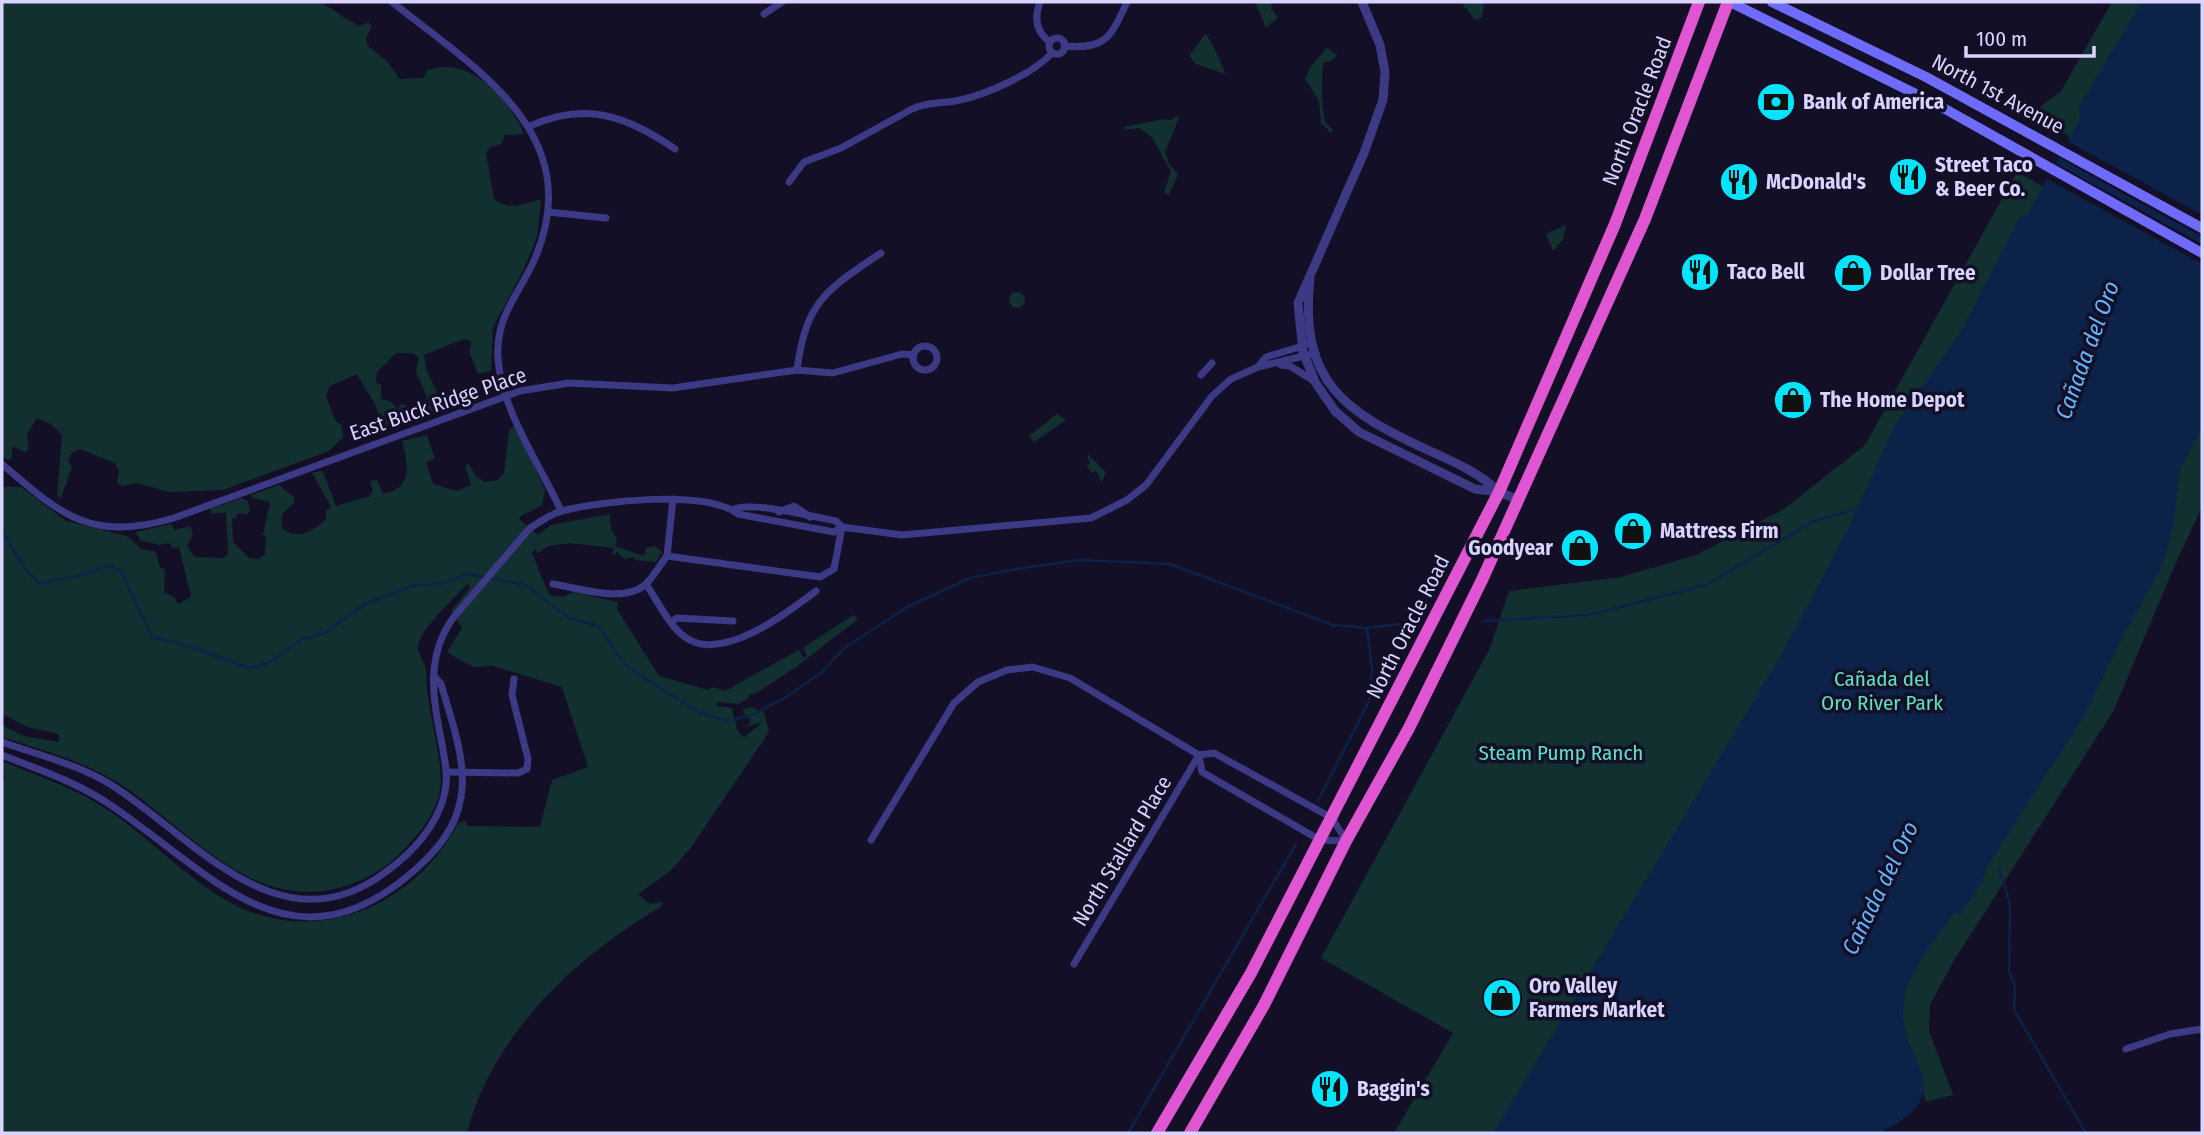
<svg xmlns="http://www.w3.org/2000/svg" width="2204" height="1135" viewBox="0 0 2204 1135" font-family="'Fira Sans Condensed',sans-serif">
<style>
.green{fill:#12302f}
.water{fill:#0c2248}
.pier{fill:#130f26}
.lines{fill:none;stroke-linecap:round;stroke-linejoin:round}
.stream{stroke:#0c2248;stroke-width:2.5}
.minor{stroke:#3d3a85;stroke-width:7}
.tertiary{stroke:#3d3a85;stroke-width:9}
.secondary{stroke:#6f6bff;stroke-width:10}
.trunk{stroke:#e055d1;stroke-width:12}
.labels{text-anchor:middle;stroke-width:7;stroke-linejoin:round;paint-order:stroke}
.street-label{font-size:21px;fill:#d9d4ff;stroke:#130f26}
.poi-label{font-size:21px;font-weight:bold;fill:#d9d4ff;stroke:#130f26;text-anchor:start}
.park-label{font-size:21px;fill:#5fe0c0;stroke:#130f26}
.water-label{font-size:23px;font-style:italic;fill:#62b6ff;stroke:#130f26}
</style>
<rect width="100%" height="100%" fill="#130f26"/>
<!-- green -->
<g class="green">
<path d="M2,2H320L359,26L369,22L372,27C360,46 369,46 382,57C389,62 394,72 400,79L424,78L426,71C468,53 509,98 524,134L505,135L501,144L490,147L486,154L494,199C511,212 522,203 541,200L537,237L524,269L493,327L491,371L478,374L470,354L471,341L464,339L424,355L427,372L446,409L423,418L419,410L430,405L416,371L419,358L412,353H396L377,372L376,382L381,385V399L392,402L397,409L401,404L406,405L409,422L386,430L381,427C378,401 368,396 357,374L330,386L326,396L335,420L342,426L343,437L329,451L223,490L169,492L137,483L121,486L117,483L119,471L115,463L80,449L71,454L68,461L72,467L61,498L57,496L62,435L52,425L37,418L27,434L29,449L25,452L12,446V459L7,460L2,455Z"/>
<path d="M1255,2H1272L1271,8L1278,18L1266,28Z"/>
<path d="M1461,2H1484L1482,18L1475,20Z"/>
<path d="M2112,2H2202V208L2048,125L2040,124V107L2061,91Z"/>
<path d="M1205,34C1210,37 1223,66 1225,74L1196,64L1189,56Z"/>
<path d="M1327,48L1337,55L1331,61L1323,63C1322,82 1321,102 1325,122L1333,130L1331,133L1321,123L1319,101L1305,78L1311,66Z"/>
<path d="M1180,115L1165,152L1169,164L1178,174L1169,195L1164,192L1171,172L1152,137L1139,128L1125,130L1124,127L1163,119L1170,120Z"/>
<path d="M2017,172L2202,273V507L2174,567L2114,710L1953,962L1930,1005L1929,1031L1953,1095L1926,1102L1892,995L1867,1133H1394L1453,1033L1321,958L1490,648L1509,591L1621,577L1696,555L1784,509L1865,445Z"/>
<path d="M1566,225L1563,240L1553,251L1546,234Z"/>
<circle cx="1017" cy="300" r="8"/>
<path d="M1057,414L1066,420L1034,442L1029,436Z"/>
<path d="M513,427H516L545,490L542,505L521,516L519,519L538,535L551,525L610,514L611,529L617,539L615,546L644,556L646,548L655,546L662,552L656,562L635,560V557L624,559L617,552L615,555L612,553L614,548L569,543L548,546L538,553L535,549L532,553L549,595L562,597L574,592L618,602L617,609L659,676L709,690L713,687L725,691L799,650L804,658L807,655L803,648L853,615L858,619L796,667L758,692L749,695V698L738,704L717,702V706L732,708L737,730L744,737L763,722L746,727L751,722L742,710L751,707L764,712L769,732L690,849L670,871L638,894L650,904L662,902L661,907C576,956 492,1035 467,1133H2V780L5,778L2,761C34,775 70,786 100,805C146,833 184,878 233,904C318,948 416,905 458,823L465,821L468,826L540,827L552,780L588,767L562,687L493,666L473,667L447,652L462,628L451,611L471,586L467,584C456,597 416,632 418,649C419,655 424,662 426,669C425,705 445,761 440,790C435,818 413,841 393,860C378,873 361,881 342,887C251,913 188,828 120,784C84,761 42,750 2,737V725L24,736L59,742V734L27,727L2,714V487H21L66,521L127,536L141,549L156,552L160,568L165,569L164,592L175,598L178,604L191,597L179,547L172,548L170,543L158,545L140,540L136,532L171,524L175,530L190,526L193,534L187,546L195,557L224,558L228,554L226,512L212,514L210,509L242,498L248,501L250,510L247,514L238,513L235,519L232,517L233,542L249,558L259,559L265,554L266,537L263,535L270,502L253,498L251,495L279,485L295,498L294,503L282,514V529C298,540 314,531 326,519V511L331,507L312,473L321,471L324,474L336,506L370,496L373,491L370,481L377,480L383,494C414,488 408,464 402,441L427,435L435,459L426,462L433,484L457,491L471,485L465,465L469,464L475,475L484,482L498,480L504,473L509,430Z"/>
<path d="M1089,455L1106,473L1102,482L1096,471L1091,473L1087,466L1090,464L1087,456Z"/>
</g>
<!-- water -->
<path class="water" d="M2142,2H2202V427L2180,469L2173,527L2163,564L2118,646L2086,713L1985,870L1983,881L1960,914L1954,913C1937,939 1908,970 1904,1001C1895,1061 1967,1090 1880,1133H1493L1780,657L1848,529L1894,427L1960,333L2019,219L2028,213L2080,119L2079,106Z"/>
<!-- pier -->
<g class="pier">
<path d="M2065,140L2202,215V237L2056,156Z"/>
<path d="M2053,162L2202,244V264L2044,177Z"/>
</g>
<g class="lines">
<!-- stream -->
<g class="stream">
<path d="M2,532L27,571L39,583L87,574L110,565L122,573L152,637L188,646L250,668L268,663L302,639L325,633L365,604L412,586L444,583L468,574L526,585L569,618L598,626L625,664L646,679L700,713L728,721L752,715L786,697L821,673L843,649L907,607L970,578L1016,569L1079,560L1170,564L1333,625L1367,628L1417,622"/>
<path d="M1484,621L1589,615L1706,585L1812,522L1860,508"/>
<path d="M1318,801L1369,701L1372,670L1367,628"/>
<path d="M1999,869L2010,904L2009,971L2015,986L2014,1010L2086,1133"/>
<path d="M1128,1133L1296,844"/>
</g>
<!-- minor -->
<g class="minor">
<path d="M392,2C473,67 587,132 536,256C521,293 495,314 498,359C502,412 540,464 561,511"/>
<path d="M1040,2C1034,18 1036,32 1050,42"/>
<path d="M764,14L782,2"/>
<circle cx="1057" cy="46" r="8"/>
<path d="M1064,46C1106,50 1111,37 1127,2"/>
<path d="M530,126C586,101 627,116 675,149"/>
<path d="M789,182L804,162L841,148L912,109C929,101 944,104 960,100C988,94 1034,73 1052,53"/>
<path d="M548,212L606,218"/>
<path d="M1306,345L1266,357L1258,367L1316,353"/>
<circle cx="925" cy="358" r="12"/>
<path d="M1281,365L1290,366L1314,381"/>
<path d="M797,370C806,301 826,290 881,253"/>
<path d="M1201,375L1212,363"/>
<path d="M2,464C62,516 91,542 174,518L520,391L569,383L673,388L797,370L833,373L902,354L913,355"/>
<path d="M732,510C748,500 815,517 836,521L842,527"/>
<path d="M779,512L794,506L810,517"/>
<path d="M667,556L673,499"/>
<path d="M553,584C579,588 625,604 646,584C654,576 660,565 667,556L820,577L834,569L842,527"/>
<path d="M646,584C657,600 669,626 685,637C721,664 787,613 816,591"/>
<path d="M672,621L677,618L733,621"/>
<path d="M2,742C38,755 77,764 110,784C193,836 280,953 387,871C412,853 436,827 444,796C449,778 445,762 442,744C433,699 425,657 453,618L529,529C539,522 550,514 562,511C600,501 706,489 738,514L834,532L842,527L902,535L1091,518L1127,500L1146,485L1212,396L1231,379L1258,367"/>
<path d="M2,755C40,770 79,783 112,806C215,876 293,979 417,868C484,809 463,758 441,684L434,676"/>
<path d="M1199,756L1202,772L1320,840L1346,841"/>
<path d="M447,772L518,773L527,769L528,759L512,695L514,679"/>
<path d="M871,840L954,703L978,682L1007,670L1033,667L1070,678L1199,755L1214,753L1332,818L1346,841"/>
<path d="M1074,964L1199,755"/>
<path d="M2126,1049L2170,1034L2202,1029"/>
</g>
<!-- tertiary -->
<g class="tertiary">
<path d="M1362,2L1380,45L1385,72L1383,100L1364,153L1298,303L1303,352L1315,382L1335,411L1359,432L1475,489L1499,492L1519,500"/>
<path d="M1310,279C1299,383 1345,412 1430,451C1456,463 1478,472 1499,492"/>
</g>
<!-- secondary -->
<g class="secondary">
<path d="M1730,2L1938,105L2202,253"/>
<path d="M1772,2L1926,77L2202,228"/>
</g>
<!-- trunk -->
<g class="trunk">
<path d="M1157,1133L1251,973L1499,492L1615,224L1699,2"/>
<path d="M1190,1133L1264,1005L1346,841L1409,728L1482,580L1645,219L1728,2"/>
</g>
</g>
<!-- icons -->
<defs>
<g id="bank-disc" transform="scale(2.0125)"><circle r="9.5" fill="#00e5ff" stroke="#130f26"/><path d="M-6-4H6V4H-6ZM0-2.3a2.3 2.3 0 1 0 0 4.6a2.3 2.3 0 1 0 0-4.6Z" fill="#111"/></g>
<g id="restaurant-disc" transform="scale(2.0125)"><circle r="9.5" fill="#00e5ff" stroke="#130f26"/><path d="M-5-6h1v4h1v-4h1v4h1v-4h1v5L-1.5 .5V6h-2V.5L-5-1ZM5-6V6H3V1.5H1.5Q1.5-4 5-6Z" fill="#111"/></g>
<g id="shop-disc" transform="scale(2.0125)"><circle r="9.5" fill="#00e5ff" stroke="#130f26"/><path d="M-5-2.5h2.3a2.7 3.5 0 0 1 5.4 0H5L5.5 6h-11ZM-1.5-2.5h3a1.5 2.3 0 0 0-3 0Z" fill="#111"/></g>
</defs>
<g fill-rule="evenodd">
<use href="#bank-disc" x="1776" y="102"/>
<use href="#restaurant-disc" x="1908" y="177"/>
<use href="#restaurant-disc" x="1739" y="182"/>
<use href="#restaurant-disc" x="1700" y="272"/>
<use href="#shop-disc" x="1853" y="273"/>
<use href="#shop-disc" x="1793" y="400"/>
<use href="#shop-disc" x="1633" y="531"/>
<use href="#shop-disc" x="1580" y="548"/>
<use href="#shop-disc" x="1502" y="998"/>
<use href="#restaurant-disc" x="1330" y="1089"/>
</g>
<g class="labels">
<!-- street labels -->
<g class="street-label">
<text transform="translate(1998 94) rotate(28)" y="7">North 1st Avenue</text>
<text transform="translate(1637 111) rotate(-69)" y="7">North Oracle Road</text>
<text transform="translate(438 404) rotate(-19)" y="7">East Buck Ridge Place</text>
<text transform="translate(1408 627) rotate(-63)" y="7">North Oracle Road</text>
<text transform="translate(1122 851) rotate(-59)" y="7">North Stallard Place</text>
</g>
<!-- poi labels -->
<g class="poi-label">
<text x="1803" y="109">Bank of America</text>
<text x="1935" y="172">Street Taco<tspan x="1935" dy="24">&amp; Beer Co.</tspan></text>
<text x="1766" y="189">McDonald's</text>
<text x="1727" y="279">Taco Bell</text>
<text x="1880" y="280">Dollar Tree</text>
<text x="1820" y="407">The Home Depot</text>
<text x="1660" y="538">Mattress Firm</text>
<text x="1553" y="555" text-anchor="end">Goodyear</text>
<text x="1529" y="993">Oro Valley<tspan x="1529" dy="24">Farmers Market</tspan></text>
<text x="1357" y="1096">Baggin's</text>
</g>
<!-- park labels -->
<g class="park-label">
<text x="1882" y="686">Cañada del<tspan x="1882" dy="24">Oro River Park</tspan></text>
<text x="1561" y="760">Steam Pump Ranch</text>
</g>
<!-- water labels -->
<g class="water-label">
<text transform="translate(2087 350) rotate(-70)" y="8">Cañada del Oro</text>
<text transform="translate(1880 888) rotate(-64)" y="8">Cañada del Oro</text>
</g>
</g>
<!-- border -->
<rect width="2204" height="1135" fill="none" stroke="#d9d4ff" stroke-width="7"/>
<!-- scale -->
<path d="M1966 46v10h128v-10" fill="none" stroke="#d9d4ff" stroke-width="3.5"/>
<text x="1976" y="46" font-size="21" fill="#d9d4ff" stroke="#130f26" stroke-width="5" paint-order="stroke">100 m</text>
</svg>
